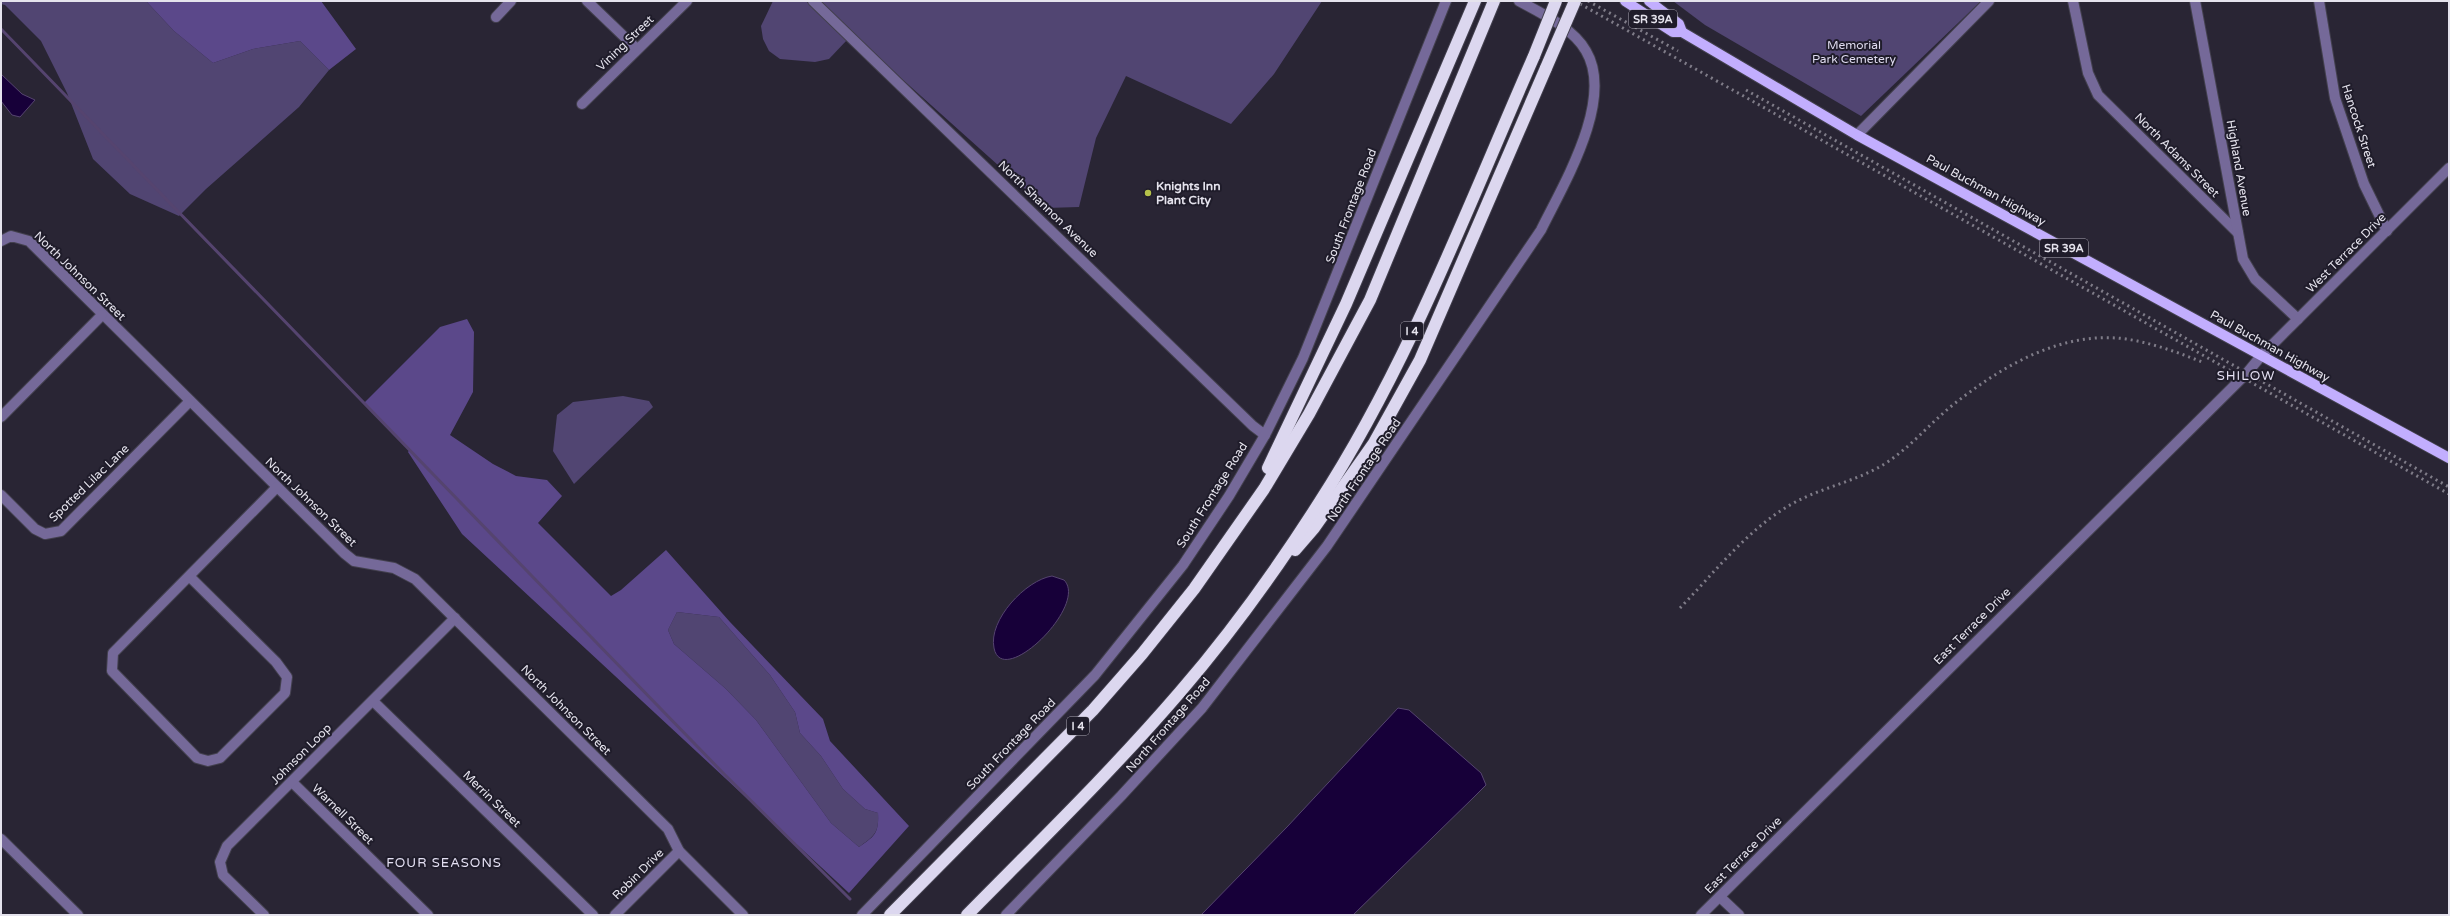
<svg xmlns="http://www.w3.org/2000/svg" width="2450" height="916" viewBox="0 0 2450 916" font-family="'Varela Round',sans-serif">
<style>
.green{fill:#514572}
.forest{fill:#5b488a;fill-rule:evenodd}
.water{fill:#170039;stroke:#55446f}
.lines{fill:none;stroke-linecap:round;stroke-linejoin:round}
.stream{stroke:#55446f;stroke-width:3}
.minor-casing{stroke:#43404e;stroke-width:12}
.major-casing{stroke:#43404e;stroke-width:12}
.highway-casing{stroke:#43404e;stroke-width:14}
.minor{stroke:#756999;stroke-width:10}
.major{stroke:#c2aefe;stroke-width:10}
.highway{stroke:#dcd7ef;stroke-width:12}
.rail{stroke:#7f7c88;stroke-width:3;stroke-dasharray:2 4;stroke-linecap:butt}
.highway-bridge-casing{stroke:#43404e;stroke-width:14;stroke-linecap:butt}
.highway-bridge{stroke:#dcd7ef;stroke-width:12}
.poi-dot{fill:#b5c24a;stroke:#1f1c2a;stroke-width:1.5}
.labels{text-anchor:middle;stroke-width:4;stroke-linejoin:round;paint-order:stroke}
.shield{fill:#1f1c2a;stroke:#aaa7b2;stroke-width:1}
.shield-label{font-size:11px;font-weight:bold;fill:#e5e3ed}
.street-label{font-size:12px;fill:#e5e3ed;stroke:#1f1c2a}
.park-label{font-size:12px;fill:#dfdbef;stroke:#1f1c2a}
.poi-label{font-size:12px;font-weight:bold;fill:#e5e3ed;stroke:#1f1c2a;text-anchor:start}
.neighbourhood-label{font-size:13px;letter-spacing:1px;fill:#e4e0f3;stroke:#1f1c2a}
</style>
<rect width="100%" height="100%" fill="#292534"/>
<!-- green -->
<g class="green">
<path d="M1,1H146L174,31L213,63L253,49L300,41L329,70L299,107L206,189L179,216L130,194L93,159L67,93L41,41L5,5L1,4Z"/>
<path d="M773,1H806L847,40L829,59L815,62L780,59L769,51L763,39L761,26Z"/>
<path d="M820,1H1322L1274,74L1231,124L1126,76L1096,138L1079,207L1046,208L902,79Z"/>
<path d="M1673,1H1981L1861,116L1705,25Z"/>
<path d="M623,396L649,401L653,407L574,484L553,451L557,415L573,402Z"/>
<path d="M677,612L719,617L770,675L795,712L800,733L821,756L843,789L865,809L878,813C879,833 875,835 859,847L831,823L756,720L726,689L674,644L668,630Z"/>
</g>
<!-- forest -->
<g class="forest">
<path d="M146,1H321L356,49L329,70L300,41L253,49L213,63L174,31Z"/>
<path d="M467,319L474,332L473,392L450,435L493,464L516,476L547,480L562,496L538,523L611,596L621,590L666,550L730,622L823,719L830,741L909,826L849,893L462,534L408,452L410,449L364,403L440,327ZM677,612L719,617L770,675L795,712L800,733L821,756L843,789L865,809L878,813C879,833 875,836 859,847L831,823L756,720L726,689L674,644L668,630Z"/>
</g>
<!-- water -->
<g class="water">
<path d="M1,74L22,94L35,100L20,117L12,115L1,101Z"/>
<path d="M1052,576L1064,580C1089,605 1002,690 994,648C988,620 1026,580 1052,576Z"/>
<path d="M1398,708L1409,710L1481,773L1486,785L1474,797L1353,915H1201L1287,827Z"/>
</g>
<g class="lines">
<!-- stream -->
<path class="stream" d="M1,29L724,774L850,899"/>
<!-- minor casing -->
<g class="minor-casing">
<g id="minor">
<path d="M587,1L637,49"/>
<path d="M813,1L1253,426L1265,435"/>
<path d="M2073,1L2088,73L2098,95L2238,233"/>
<path d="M2195,1L2243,259L2255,279L2298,319"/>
<path d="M2319,1L2335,98L2364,184L2387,231"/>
<path d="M496,17L511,1"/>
<path d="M582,104L687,1"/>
<path d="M1857,135L1989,1"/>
<path d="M1,241L11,236L29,241L344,553L354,561L394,568L415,579L668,829L679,851L743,915"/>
<path d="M1,417L102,315"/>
<path d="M1,495L35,529L45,534L61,531L190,401"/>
<path d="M189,576L276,662L287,677L285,693L220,758L208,761L197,758L112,671L113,653L277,487"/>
<path d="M373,701L593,915"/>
<path d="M292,782L428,915"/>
<path d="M1,839L78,915"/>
<path d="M1720,897L1739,915"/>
<path d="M264,915L223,875L220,862L227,846L455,618"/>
<path d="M615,915L679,851"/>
<path d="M862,915L1095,675L1183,565L1229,496L1265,435L1303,358L1446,1"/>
<path d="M1006,915L1121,796L1202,708L1327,546L1541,230C1563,185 1615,100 1586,51C1573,28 1541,13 1519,1"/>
<path d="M1701,915L2247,373L2261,356L2449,168"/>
</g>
</g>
<!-- major casing -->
<g class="major-casing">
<g id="major">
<path d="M1625,1L1673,32H1682L1857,135L2449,458"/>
<path d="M1649,1L1679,24L1682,32"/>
</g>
</g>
<!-- highway casing -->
<g class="highway-casing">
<g id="highway">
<path d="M1268,468L1346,304L1475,1"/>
<path d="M1295,550L1314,528L1374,443L1420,360L1546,68"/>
<path d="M890,915L1093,710L1142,654L1194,589L1264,489L1309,414L1370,300L1494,1"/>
<path d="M967,915C1039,842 1113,770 1180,692C1231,633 1277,569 1319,503C1409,364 1468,206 1534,56"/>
</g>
</g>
<!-- minor -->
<use href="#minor" class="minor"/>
<!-- major -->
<use href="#major" class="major"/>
<!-- highway -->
<use href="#highway" class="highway"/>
<!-- rail -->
<g class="rail">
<path d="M1575,1L2449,494"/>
<path d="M1588,1L1678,51"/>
<path d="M1746,90L2449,487"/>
<path d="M1680,608C1714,573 1747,530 1790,505C1821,487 1856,482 1886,463C1912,446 1930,423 1954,404C2001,367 2062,330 2126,339C2152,343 2177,352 2202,362"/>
</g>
<!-- highway-bridge casing -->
<g class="highway-bridge-casing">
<g id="highway-bridge">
<path d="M1534,56L1556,1"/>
<path d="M1546,68L1575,1"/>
</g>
</g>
<!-- highway-bridge -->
<use href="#highway-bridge" class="highway-bridge"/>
</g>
<!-- markers -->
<circle class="poi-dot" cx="1148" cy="193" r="4"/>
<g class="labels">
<!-- shield labels -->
<g class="shield">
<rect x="1629" y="10" width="48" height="18" rx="3"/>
<rect x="2040" y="239" width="48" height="18" rx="3"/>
<rect x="1401" y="322" width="22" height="18" rx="3"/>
<rect x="1067" y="717" width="22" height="18" rx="3"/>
</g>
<g class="shield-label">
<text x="1653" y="23">SR 39A</text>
<text x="2064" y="252">SR 39A</text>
<text x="1412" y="335">I 4</text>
<text x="1078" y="730">I 4</text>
</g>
<!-- street labels -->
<g class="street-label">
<text transform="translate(625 43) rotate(-44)" y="4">Vining Street</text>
<text transform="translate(2359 126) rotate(72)" y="4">Hancock Street</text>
<text transform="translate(2177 155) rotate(45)" y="4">North Adams Street</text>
<text transform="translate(2239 168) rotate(80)" y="4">Highland Avenue</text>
<text transform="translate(1986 190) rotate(29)" y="4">Paul Buchman Highway</text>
<text transform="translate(1351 206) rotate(-69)" y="4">South Frontage Road</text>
<text transform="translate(1048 209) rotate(44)" y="4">North Shannon Avenue</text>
<text transform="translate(2346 253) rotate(-45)" y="4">West Terrace Drive</text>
<text transform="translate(80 276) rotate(44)" y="4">North Johnson Street</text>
<text transform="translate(2270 346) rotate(29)" y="4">Paul Buchman Highway</text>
<text transform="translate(1364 470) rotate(-56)" y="4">North Frontage Road</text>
<text transform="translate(89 483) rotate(-44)" y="4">Spotted Lilac Lane</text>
<text transform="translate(1212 495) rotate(-58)" y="4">South Frontage Road</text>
<text transform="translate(311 502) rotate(44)" y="4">North Johnson Street</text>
<text transform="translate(1972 626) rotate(-45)" y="4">East Terrace Drive</text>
<text transform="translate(566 710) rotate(45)" y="4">North Johnson Street</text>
<text transform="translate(1168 725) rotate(-49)" y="4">North Frontage Road</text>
<text transform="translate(1011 744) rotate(-46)" y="4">South Frontage Road</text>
<text transform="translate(301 754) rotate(-45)" y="4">Johnson Loop</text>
<text transform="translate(492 799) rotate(44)" y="4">Merrin Street</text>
<text transform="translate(343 814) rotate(44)" y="4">Warnell Street</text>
<text transform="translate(1743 855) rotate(-45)" y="4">East Terrace Drive</text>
<text transform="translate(638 874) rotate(-45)" y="4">Robin Drive</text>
</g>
<!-- park labels -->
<g class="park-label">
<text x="1854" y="49">Memorial<tspan x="1854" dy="14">Park Cemetery</tspan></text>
</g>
<!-- poi labels -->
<g class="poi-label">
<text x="1156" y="190">Knights Inn<tspan x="1156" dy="14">Plant City</tspan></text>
</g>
<!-- neighbourhood labels -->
<g class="neighbourhood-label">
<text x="2246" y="380">SHILOW</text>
<text x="444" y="867">FOUR SEASONS</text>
</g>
</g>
<!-- border -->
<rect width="2450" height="916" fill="none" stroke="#e5e3ed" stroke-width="4"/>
</svg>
